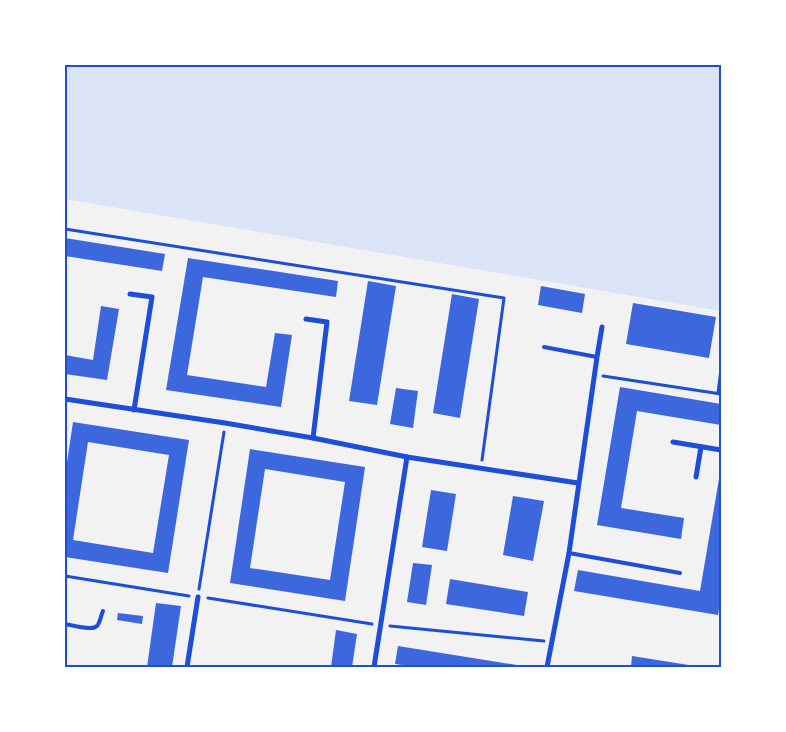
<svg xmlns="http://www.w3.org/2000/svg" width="786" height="732" viewBox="0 0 786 732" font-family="'PT Sans',sans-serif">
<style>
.green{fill:#dbe4f7}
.building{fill:#3d67dc;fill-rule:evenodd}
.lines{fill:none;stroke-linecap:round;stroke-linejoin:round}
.path{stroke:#1d4ed8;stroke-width:3}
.service{stroke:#1d4ed8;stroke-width:4}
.minor{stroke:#1d4ed8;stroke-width:5}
.neatline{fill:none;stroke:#1d4ed8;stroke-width:2}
</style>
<rect width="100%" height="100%" fill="#f2f2f2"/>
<!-- green -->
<path class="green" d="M65,65H721V311L65,199Z"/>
<!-- building -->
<g class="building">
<path d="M65,238L165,254L162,271L65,256Z"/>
<path d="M188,258L338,281L336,297L203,277L187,375L266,387L275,333L292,335L281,407L166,390Z"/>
<path d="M368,281L396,286L377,405L349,401Z"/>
<path d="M541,286L585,294L582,313L538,305Z"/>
<path d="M452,294L479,299L460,418L433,413Z"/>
<path d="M633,303L716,317L709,358L626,344Z"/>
<path d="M101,306L119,309L107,380L65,374V355L93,360Z"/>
<path d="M620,387L721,404V425L637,411L621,508L684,518L681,539L597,525Z"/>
<path d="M396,388L418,391L413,428L390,424Z"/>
<path d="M73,422L189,440L168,573L65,557V476ZM88,442L169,455L153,553L73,540Z"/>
<path d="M250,449L365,467L345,601L230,583ZM265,469L345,482L330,580L250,568Z"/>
<path d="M720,473H721V595L718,615L574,591L578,570L700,591Z"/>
<path d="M431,490L456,494L447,551L422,547Z"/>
<path d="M513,496L544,501L533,561L503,555Z"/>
<path d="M413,563L432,565L426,605L407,602Z"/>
<path d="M450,579L528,592L524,616L446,604Z"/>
<path d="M156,603L181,606L172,667H147Z"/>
<path d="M118,613L143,616L142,624L117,620Z"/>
<path d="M336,630L357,634L352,667H331Z"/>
<path d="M398,646L517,665V667H416L395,664Z"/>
<path d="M632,656L695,666V667H631Z"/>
</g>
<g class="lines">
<!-- path -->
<g class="path">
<path d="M65,229L504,298L482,460"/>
<path d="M603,376L721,394"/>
<path d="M718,393L721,369"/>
<path d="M65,576L189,596"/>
<path d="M199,589L224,432"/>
<path d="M208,598L372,624"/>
<path d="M390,626L544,641"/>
</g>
<!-- service -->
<g class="service">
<path d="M544,347L597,357"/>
<path d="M569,553L680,573"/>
<path d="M65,624C72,625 92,631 97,626C100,623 101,615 103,611"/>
</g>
<!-- minor -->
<g class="minor">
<path d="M130,294L152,297L134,410"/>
<path d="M306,319L327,322L313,438"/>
<path d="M65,399L225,423L313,438L407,457L578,483"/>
<path d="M673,442L721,450"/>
<path d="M696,477L701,447"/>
<path d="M187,667L198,597"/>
<path d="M374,667L407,457"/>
<path d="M547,667L569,553L597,357L602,327"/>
</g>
</g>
<!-- border -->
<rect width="786" height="732" fill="none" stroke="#ffffff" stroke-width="132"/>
<rect x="66" y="66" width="654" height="600" class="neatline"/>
</svg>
